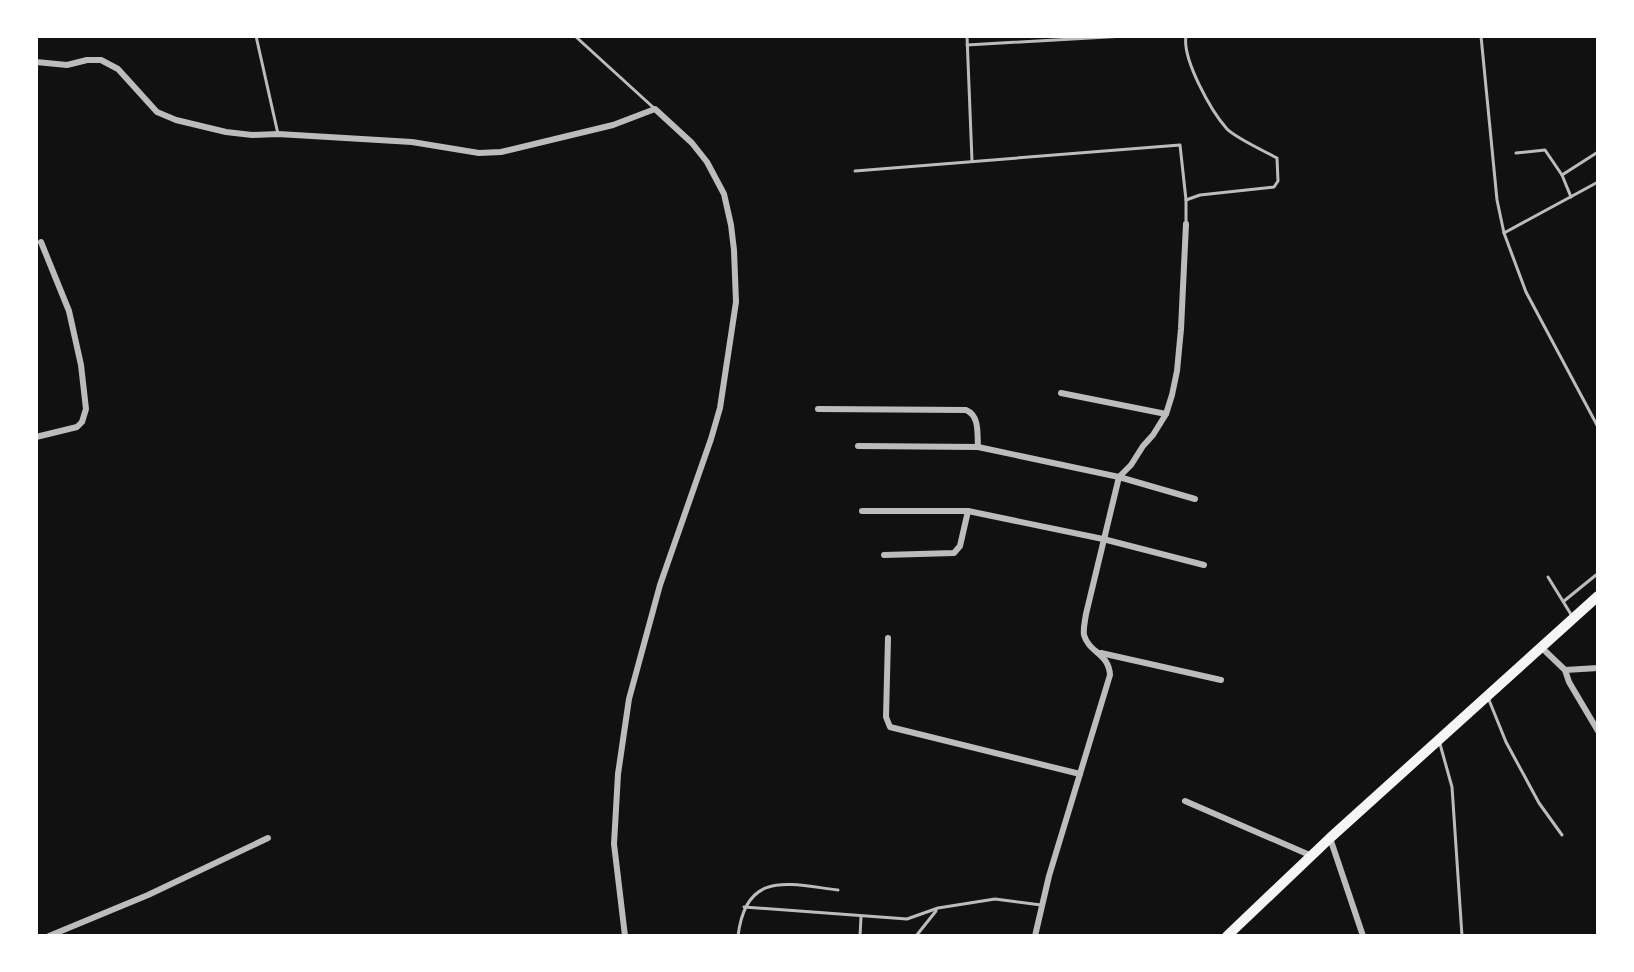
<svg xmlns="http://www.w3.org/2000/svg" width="1634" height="972" viewBox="0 0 1634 972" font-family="'PT Sans',sans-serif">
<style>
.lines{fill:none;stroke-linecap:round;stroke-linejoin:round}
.service{stroke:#bcbcbc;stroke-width:3}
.minor{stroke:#bcbcbc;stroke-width:6}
.trunk{stroke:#f5f5f5;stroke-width:10}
</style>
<rect width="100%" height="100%" fill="#111"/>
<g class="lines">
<!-- service -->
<g class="service">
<path d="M256,36L278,134"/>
<path d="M575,36L655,109"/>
<path d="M967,36L972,161"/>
<path d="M1481,36L1497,200L1504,233L1526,292L1598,427"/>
<path d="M967,45L1125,36"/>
<path d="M1516,153L1545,150L1562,175L1571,197"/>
<path d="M855,171L1180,145L1186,200"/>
<path d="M1562,175L1598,152"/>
<path d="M1186,224V200L1200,195L1274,187L1278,181L1277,158C1264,151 1236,138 1227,129C1211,111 1182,59 1186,36"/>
<path d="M1504,233L1598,182"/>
<path d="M1548,577L1572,616"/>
<path d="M1564,601L1596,575"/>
<path d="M1489,700L1506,742L1539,803L1562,835"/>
<path d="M1440,744L1452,787L1462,936"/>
<path d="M744,907L907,919L938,908L995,899L1041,905"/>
<path d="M738,936C746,870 788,884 838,890"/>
<path d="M860,936L861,917"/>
<path d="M916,936L936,911"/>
</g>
<!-- minor -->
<g class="minor">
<path d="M36,62L67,65L87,60H101L118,69L157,112L176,120L226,132L252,135L278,134L412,142L479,153L501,152L613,125L655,109L692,143L707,162L724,194L731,225L734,250L736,302L720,408L711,439L660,585L629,699L618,774L614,844L625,936"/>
<path d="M1061,393L1166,414"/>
<path d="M818,409L966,410C980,416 977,434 978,447"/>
<path d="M36,437L77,427L82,422L86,409L81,365L69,311L41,242"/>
<path d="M858,446L978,447L1119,477L1195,499"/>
<path d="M862,511H968L1103,539L1204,565"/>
<path d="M884,555L954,553L960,546L968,511"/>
<path d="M888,638L886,717L890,727L1080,774"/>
<path d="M1542,648L1565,670L1569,682L1598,731"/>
<path d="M1101,653L1221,680"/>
<path d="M1565,670L1598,668"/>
<path d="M1185,801L1312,856"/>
<path d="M1330,838L1363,936"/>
<path d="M49,936L148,895L268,838"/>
<path d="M1035,936L1049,876L1110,675C1109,653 1089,653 1084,635C1083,629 1085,621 1086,614L1119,477L1131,465L1143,446L1153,435L1166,414L1172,395L1177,371L1181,329L1186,224"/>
</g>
<!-- trunk -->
<path class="trunk" d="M1227,936L1330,838L1598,596"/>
</g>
<!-- border -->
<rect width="1634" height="972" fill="none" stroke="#ffffff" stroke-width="76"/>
</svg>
